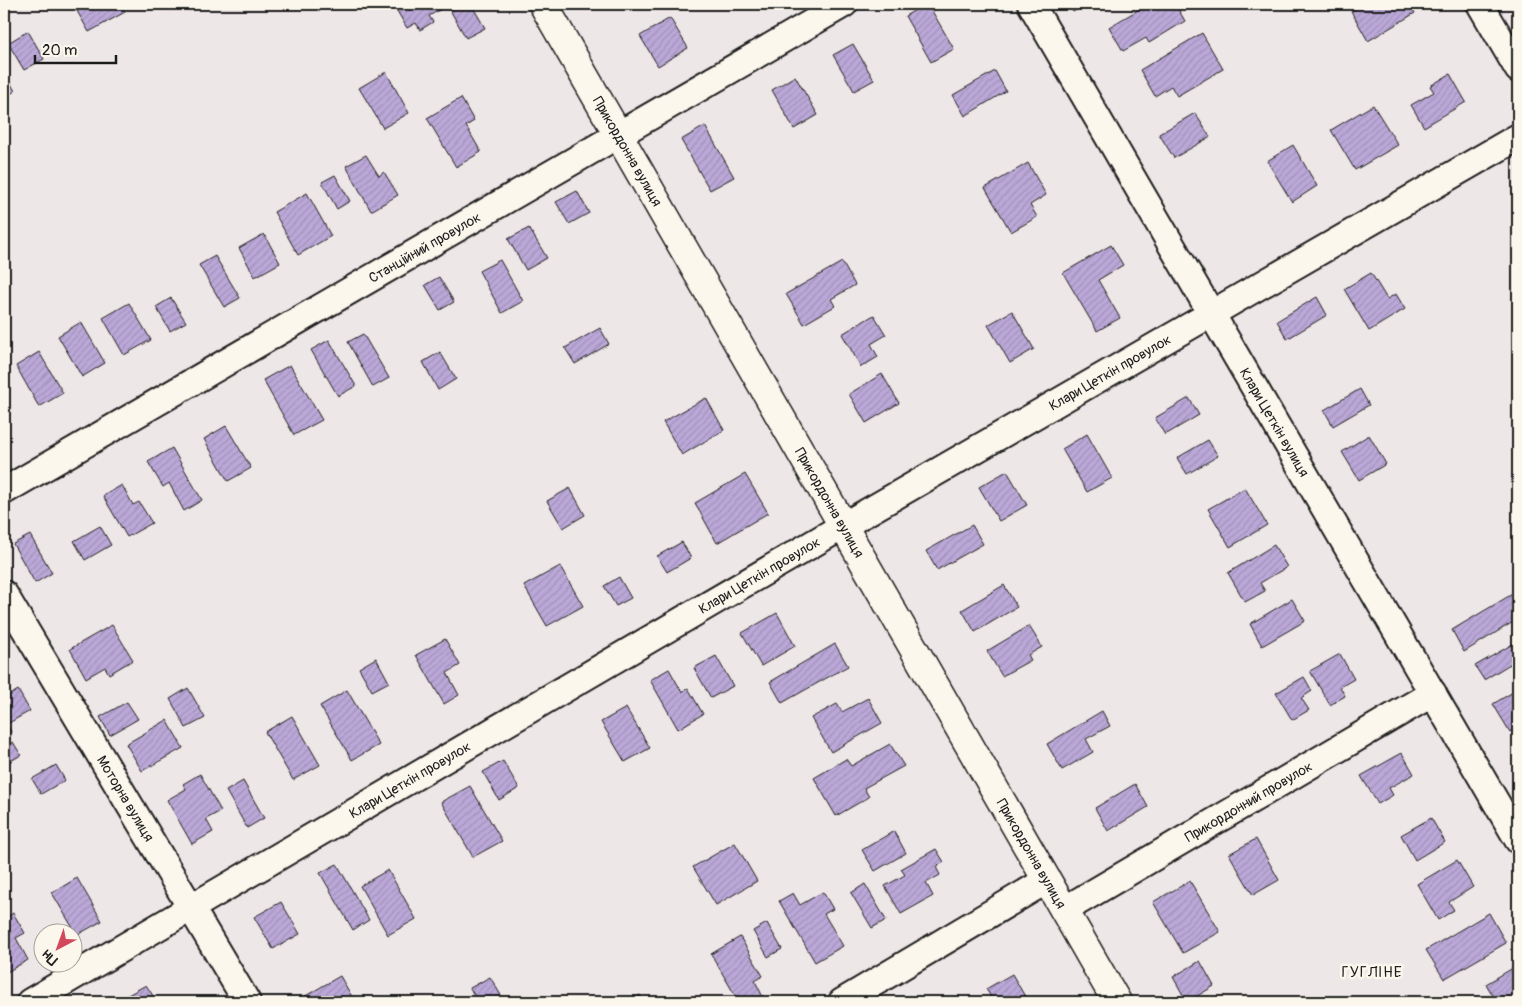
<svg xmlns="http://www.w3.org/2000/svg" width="1522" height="1006" viewBox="0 0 1522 1006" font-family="Pangolin,sans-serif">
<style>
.building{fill:url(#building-hatch);stroke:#1c1c1c}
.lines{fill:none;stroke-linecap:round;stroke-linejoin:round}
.minor-casing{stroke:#1c1c1c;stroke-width:30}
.tertiary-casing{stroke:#1c1c1c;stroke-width:31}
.minor{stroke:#fbf7ec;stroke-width:26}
.tertiary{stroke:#fbf7ec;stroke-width:28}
.labels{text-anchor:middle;stroke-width:5;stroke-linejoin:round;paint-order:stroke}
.street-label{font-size:14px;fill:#1c1c1c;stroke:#fbf7ec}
.neighbourhood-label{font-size:15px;letter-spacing:1px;fill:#1c1c1c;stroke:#fbf7ec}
</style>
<defs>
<pattern id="building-hatch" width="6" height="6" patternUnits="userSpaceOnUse" patternTransform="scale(1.25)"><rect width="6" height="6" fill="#bba8d8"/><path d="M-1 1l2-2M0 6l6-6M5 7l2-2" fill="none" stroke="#a090b9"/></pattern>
</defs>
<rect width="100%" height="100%" fill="#eee7e8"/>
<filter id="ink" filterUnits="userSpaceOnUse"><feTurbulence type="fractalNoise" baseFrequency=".02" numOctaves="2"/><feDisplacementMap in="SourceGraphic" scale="10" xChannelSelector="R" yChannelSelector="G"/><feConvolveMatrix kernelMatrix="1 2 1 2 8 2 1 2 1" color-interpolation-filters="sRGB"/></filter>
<g filter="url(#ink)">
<!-- building -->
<g class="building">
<path d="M73,4H120L125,12L89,32Z"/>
<path d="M393,4H439L441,9L429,16L433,22L420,30L416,23L407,28Z"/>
<path d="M461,4H471L485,28L466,38L450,10Z"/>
<path d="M926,4H928L954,49L931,62L905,16Z"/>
<path d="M1068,4H1086L1073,12Z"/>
<path d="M1148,4H1175L1185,21L1149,43L1146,38L1123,51L1109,27Z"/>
<path d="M1362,4H1409L1415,13L1368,41L1351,11Z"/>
<path d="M670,18L688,48L658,66L640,36Z"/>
<path d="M28,31L44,59L24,70L8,43Z"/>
<path d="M1202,33L1223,69L1177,96L1171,86L1155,96L1140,70Z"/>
<path d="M853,44L874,80L854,91L833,55Z"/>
<path d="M995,71L1006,91L965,116L953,95Z"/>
<path d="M4,72L15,91L4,98Z"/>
<path d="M386,72L409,113L383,128L359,88Z"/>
<path d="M1450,74L1466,102L1424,127L1411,105L1434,92L1430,86Z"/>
<path d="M795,76L818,115L794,129L772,90Z"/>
<path d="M461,98L474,121L466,126L481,152L456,167L427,118Z"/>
<path d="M1373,105L1398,145L1355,170L1331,130Z"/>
<path d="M1195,113L1210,137L1174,158L1159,134Z"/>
<path d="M705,126L734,177L710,190L681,140Z"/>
<path d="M1293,145L1317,186L1292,202L1267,161Z"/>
<path d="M366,155L379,176L384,172L398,195L371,211L346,166Z"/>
<path d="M1028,163L1046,195L1030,205L1037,217L1011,232L985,188Z"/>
<path d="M335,175L350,201L337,209L322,182Z"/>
<path d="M577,191L589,213L569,224L556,202Z"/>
<path d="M307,193L331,236L298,255L274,212Z"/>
<path d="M529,228L547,258L526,270L508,239Z"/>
<path d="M264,234L280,263L255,277L239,248Z"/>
<path d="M1111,245L1123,265L1098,280L1120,318L1097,331L1063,273Z"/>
<path d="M215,256L240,298L224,307L199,265Z"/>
<path d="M500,260L523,301L502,313L479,271Z"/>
<path d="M842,262L855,285L831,299L835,306L804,324L786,294Z"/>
<path d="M1371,273L1387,299L1396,294L1405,309L1369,331L1344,289Z"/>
<path d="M439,277L454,302L440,310L425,285Z"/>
<path d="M1317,297L1327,315L1287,339L1277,321Z"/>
<path d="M171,298L186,322L170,331L156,307Z"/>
<path d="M129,303L151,340L124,355L103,318Z"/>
<path d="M1012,311L1034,349L1010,363L988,325Z"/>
<path d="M874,315L886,335L871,344L878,357L861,367L842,334Z"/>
<path d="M81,322L105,363L82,377L58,336Z"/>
<path d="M600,328L609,344L575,364L565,348Z"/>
<path d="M363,334L389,378L373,387L348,342Z"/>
<path d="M329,340L356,386L338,396L311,350Z"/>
<path d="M39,352L63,393L39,407L16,366Z"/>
<path d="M440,352L456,379L438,390L423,362Z"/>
<path d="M290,365L322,420L294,435L263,380Z"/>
<path d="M882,374L899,403L866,423L849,394Z"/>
<path d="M1360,389L1369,405L1333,426L1324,410Z"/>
<path d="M706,398L724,430L682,455L663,422Z"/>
<path d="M1189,398L1199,415L1165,435L1155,418Z"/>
<path d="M226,426L251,468L228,481L204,439Z"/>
<path d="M1087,434L1112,478L1087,492L1062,449Z"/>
<path d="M1369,435L1386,464L1359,480L1342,452Z"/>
<path d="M1208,440L1218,456L1187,474L1177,458Z"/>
<path d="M172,448L202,500L184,511L169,483L163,487L148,462Z"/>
<path d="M1007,471L1027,505L999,521L979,487Z"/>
<path d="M745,474L768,513L717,543L695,503Z"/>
<path d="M122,485L133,505L139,502L152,523L127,537L103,496Z"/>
<path d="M570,488L585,515L563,528L547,501Z"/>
<path d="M1245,488L1267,525L1230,547L1208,509Z"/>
<path d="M972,525L983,544L937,570L926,551Z"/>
<path d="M100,526L111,545L85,560L74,541Z"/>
<path d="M30,535L52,573L35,583L13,544Z"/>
<path d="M682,542L691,558L667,572L657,556Z"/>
<path d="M1274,545L1287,567L1260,583L1265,591L1245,602L1228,573Z"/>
<path d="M560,566L583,606L547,626L524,586Z"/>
<path d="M619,577L631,598L616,606L604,586Z"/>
<path d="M1004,585L1017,607L975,632L962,610Z"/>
<path d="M1514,593L1518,600V619L1464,652L1452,630Z"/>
<path d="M1292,599L1305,621L1262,646L1250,624Z"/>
<path d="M777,613L795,646L761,666L742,633Z"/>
<path d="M112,625L133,660L109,674L105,667L86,678L70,649Z"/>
<path d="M1029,626L1042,647L1028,655L1031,660L1002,676L987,651Z"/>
<path d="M445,639L460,665L447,673L459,695L444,704L416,655Z"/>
<path d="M1518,641V668L1514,670L1510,664L1484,680L1475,666Z"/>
<path d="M835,644L848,666L782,703L770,682Z"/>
<path d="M1340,654L1354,679L1340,687L1345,696L1330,705L1310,671Z"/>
<path d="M716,656L733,686L711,698L694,668Z"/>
<path d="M376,658L389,682L372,691L359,668Z"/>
<path d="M669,669L682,692L688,688L703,714L678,729L650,680Z"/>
<path d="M1304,677L1312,691L1301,698L1309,710L1292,720L1276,693Z"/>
<path d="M188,688L205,718L186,728L170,699Z"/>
<path d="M1518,689V727L1510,732L1493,704Z"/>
<path d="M18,690L30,711L7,724L11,732L4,736V699Z"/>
<path d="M347,690L379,745L352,760L320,706Z"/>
<path d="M868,698L882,723L831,752L811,718L837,704L842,712Z"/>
<path d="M127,702L138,719L110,735L100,717Z"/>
<path d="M626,708L650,748L625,762L601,722Z"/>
<path d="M1102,711L1110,726L1086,739L1093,752L1062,770L1047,744Z"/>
<path d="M292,716L320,765L293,780L265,732Z"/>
<path d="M167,720L183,748L142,771L126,744Z"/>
<path d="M13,742L21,755L4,765V747Z"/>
<path d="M890,744L904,766L864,788L869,797L836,816L814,778L846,759L851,766Z"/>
<path d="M1402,753L1414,774L1389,788L1393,795L1378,804L1361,776Z"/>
<path d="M503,761L519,788L499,800L483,772Z"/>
<path d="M56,765L65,780L41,794L32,779Z"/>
<path d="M200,774L221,811L206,819L213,832L192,844L167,800L186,789L183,784Z"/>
<path d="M243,781L264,818L247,828L226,791Z"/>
<path d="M1135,784L1148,807L1108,831L1095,808Z"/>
<path d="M470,786L502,841L473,857L441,802Z"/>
<path d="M1431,818L1445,842L1415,860L1401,835Z"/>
<path d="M894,831L906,853L875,871L862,850Z"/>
<path d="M1256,839L1279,880L1253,895L1229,854Z"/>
<path d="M735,843L757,881L716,905L693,867Z"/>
<path d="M936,849L944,862L936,867L940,875L926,883L933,896L901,914L885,886L905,875L901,869Z"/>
<path d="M1457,860L1473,887L1449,902L1454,910L1438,920L1417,884Z"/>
<path d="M337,864L369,920L353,930L320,873Z"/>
<path d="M388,870L416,919L388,935L360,886Z"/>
<path d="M77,878L102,921L77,935L52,893Z"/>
<path d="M1190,881L1220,932L1183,953L1153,902Z"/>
<path d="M865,884L886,920L872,928L851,893Z"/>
<path d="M823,892L833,909L824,914L843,946L815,962L779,901L793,893L800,905Z"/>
<path d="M281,902L300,934L273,949L254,917Z"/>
<path d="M13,913L25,933L16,938L28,960L5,973L4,971V919Z"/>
<path d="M1489,913L1506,943L1444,979L1426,950Z"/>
<path d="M767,923L782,949L768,957L753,931Z"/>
<path d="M740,937L763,976L755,981L763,997L753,1002H739L711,954Z"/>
<path d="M1200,961L1214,986L1187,1002L1173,977Z"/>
<path d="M1518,965V997L1510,1002H1497L1486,984Z"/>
<path d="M1012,974L1027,1000L1023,1002H982L991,997L986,989Z"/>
<path d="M340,976L355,1002H304L302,998Z"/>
<path d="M490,977L505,1002H478L470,988Z"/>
<path d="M146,985L157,1002H120L119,1000Z"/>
<path d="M640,995L644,1002H628Z"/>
</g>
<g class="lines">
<!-- minor casing -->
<g class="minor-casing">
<g id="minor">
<path id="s1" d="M1031,4L1518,840"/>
<path d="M1480,4L1518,69"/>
<path id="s2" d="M4,491L844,4"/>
<path id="s3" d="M4,594L247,1002"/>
<path id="s4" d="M1064,910L1433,693"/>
<path id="s5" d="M30,1002L843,526L1518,137"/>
<path d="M842,1002L1047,880"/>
</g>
</g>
<!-- tertiary casing -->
<g class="tertiary-casing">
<g id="tertiary">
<path id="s6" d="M543,4L1117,1002"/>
</g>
</g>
<!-- minor -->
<use href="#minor" class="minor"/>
<!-- tertiary -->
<use href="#tertiary" class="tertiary"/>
</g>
</g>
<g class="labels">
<!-- street labels -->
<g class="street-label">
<text dy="5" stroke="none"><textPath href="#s6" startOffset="170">Прикордонна вулиця</textPath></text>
<text dy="5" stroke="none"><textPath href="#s2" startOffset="486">Станційний провулок</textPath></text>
<text dy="5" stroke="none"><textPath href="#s5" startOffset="1250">Клари Цеткін провулок</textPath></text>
<text dy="5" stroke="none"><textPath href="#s1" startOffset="484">Клари Цеткін вулиця</textPath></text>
<text dy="5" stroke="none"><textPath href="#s6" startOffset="575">Прикордонна вулиця</textPath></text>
<text dy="5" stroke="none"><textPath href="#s5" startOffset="845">Клари Цеткін провулок</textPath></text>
<text dy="5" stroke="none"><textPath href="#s5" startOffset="440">Клари Цеткін провулок</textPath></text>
<text dy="5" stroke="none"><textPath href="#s3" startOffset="238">Моторна вулиця</textPath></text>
<text dy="5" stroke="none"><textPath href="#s4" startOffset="214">Прикордонний провулок</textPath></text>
<text dy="5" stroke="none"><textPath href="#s6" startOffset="980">Прикордонна вулиця</textPath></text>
</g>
<!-- neighbourhood labels -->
<g class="neighbourhood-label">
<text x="1372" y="977">ГУГЛІНЕ</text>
</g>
</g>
<!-- margin -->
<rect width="1522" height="1006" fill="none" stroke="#fbf7ec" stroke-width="20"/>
<rect x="10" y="10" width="1502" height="986" fill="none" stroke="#1c1c1c" stroke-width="2" filter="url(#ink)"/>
<!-- north arrow -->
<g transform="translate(58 948) rotate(221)"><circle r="24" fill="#fbf7ec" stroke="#a29f99"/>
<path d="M0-4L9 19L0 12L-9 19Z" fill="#d1495b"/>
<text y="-8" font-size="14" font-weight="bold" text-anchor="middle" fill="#1c1c1c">Пн</text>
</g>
<!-- scale -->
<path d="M35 55v8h81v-8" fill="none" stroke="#1c1c1c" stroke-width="2.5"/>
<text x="42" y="55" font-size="15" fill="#1c1c1c" stroke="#fbf7ec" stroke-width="4" paint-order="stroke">20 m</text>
</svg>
